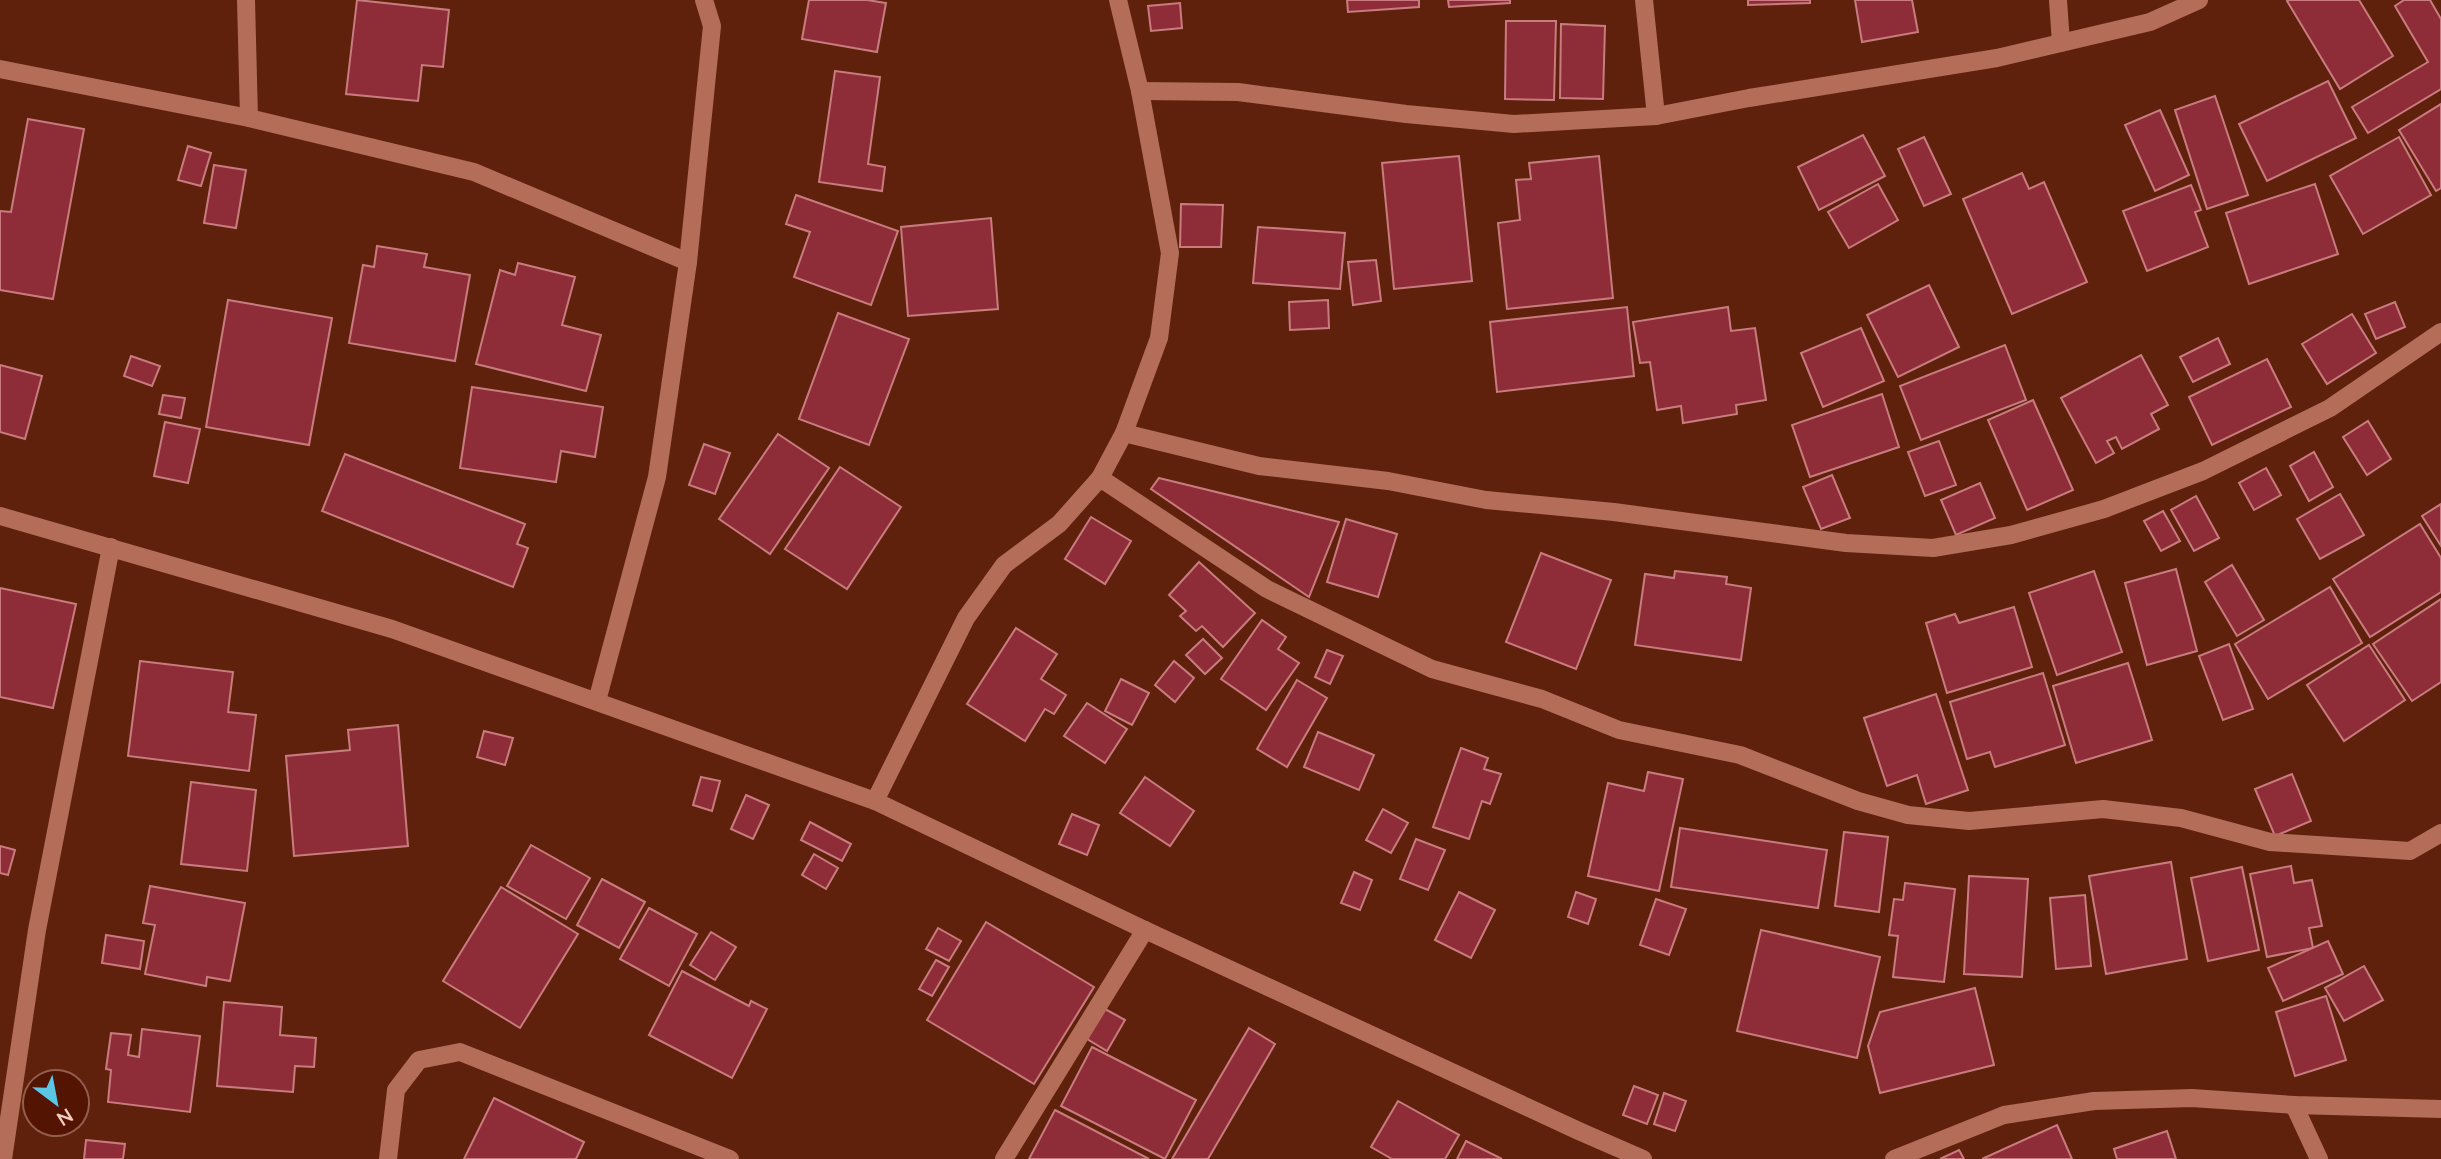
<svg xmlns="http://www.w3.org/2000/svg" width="2441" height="1159" viewBox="0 0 2441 1159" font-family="Lato,sans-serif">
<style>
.building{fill:#8e2d38;stroke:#c97c7f;stroke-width:2}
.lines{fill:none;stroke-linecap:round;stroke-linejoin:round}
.minor{stroke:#b36d58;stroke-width:18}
</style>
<rect width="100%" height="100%" fill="#5f210c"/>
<!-- building -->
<g class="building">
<path d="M357,0L449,10L443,67L422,65L418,101L346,94Z"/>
<path d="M809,0H867L886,3L877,52L802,39Z"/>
<path d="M1347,0H1419V7L1348,12Z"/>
<path d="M1448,0H1510V3L1449,7Z"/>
<path d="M1748,0H1810V3L1748,5Z"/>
<path d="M1855,0H1912L1918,32L1862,42Z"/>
<path d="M2289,0H2359L2393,56L2340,89L2287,1Z"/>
<path d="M2404,0H2430L2441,19V89L2368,133L2352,107L2428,62L2395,6Z"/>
<path d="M1180,3L1182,28L1151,31L1148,6Z"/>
<path d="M1506,21H1556L1554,100L1505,99Z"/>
<path d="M1561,24L1605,26L1603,99L1560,98Z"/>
<path d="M835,71L880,77L868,164L885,167L882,191L819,182Z"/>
<path d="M2328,81L2356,138L2267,181L2239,124Z"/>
<path d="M2215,96L2248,195L2207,209L2175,110Z"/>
<path d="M2441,104V188L2436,191L2399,130Z"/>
<path d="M2160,110L2189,175L2155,191L2125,125Z"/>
<path d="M28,119L84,129L53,299L0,290V211L11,212Z"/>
<path d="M1863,135L1885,176L1819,210L1798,167Z"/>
<path d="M1924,137L1951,194L1924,206L1898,149Z"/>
<path d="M2399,137L2431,195L2363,234L2330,176Z"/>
<path d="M188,146L211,153L201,186L178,180Z"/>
<path d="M1459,156L1472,281L1394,289L1382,163Z"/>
<path d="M1599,156L1613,298L1507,309L1498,223L1520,220L1516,180L1531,179L1529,163Z"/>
<path d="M214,165L246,170L236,228L204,223Z"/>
<path d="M2022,173L2029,189L2044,182L2087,282L2012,314L1963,199Z"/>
<path d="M1878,184L1898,220L1849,248L1828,212Z"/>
<path d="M2315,184L2338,254L2249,284L2226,213Z"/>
<path d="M2191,185L2201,210L2195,212L2208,247L2147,271L2123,211Z"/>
<path d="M796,195L898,231L871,305L794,277L810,232L786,224Z"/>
<path d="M1181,204L1223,205L1221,247H1180Z"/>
<path d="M991,218L998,309L908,316L901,227Z"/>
<path d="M1258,227L1345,233L1340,289L1253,283Z"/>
<path d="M377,246L427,254L424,267L470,275L455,361L349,343L363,265L374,267Z"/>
<path d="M1376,260L1381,301L1353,305L1348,262Z"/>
<path d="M518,263L575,277L562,325L601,335L586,391L476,364L500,270L515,275Z"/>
<path d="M1929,285L1959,347L1898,377L1867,315Z"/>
<path d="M228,300L332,318L309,445L206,427Z"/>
<path d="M1328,300L1329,328L1290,330L1289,302Z"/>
<path d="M2395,302L2405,327L2376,339L2365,314Z"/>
<path d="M1627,307L1634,376L1497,392L1490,322Z"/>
<path d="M1728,307L1731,331L1755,328L1766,400L1736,405L1737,414L1683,423L1681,406L1657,410L1650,362L1640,363L1633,322Z"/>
<path d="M838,313L909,339L869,445L799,419Z"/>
<path d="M2352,314L2376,353L2327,384L2302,344Z"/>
<path d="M1861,328L1884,381L1823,407L1801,353Z"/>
<path d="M2218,338L2230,364L2193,382L2180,357Z"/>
<path d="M2005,345L2026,400L1921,440L1900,386Z"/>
<path d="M2141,355L2168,405L2151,414L2159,429L2122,449L2116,437L2107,441L2114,453L2096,463L2061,398Z"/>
<path d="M131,356L160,366L152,386L124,376Z"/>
<path d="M2267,359L2291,407L2212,445L2189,397Z"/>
<path d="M0,365L42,376L25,439L0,432Z"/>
<path d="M472,387L603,407L595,457L561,451L556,482L460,468Z"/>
<path d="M1882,394L1899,447L1810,477L1792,425Z"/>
<path d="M163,395L185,398L181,418L159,414Z"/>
<path d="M2033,400L2073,490L2027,510L1988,420Z"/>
<path d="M2368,421L2391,459L2367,475L2343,437Z"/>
<path d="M165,422L200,429L188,483L154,476Z"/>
<path d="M778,434L829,468L770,554L719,519Z"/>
<path d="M1939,441L1956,485L1925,496L1908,452Z"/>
<path d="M704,444L730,453L715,494L689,485Z"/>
<path d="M2314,452L2333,487L2309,501L2290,466Z"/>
<path d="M345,454L525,524L517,544L528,548L513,587L322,511Z"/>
<path d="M840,467L901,507L847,589L785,549Z"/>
<path d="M2266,468L2281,495L2254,510L2239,483Z"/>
<path d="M1832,475L1850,518L1821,529L1803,487Z"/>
<path d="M1159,478L1339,522L1309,597L1151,489Z"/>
<path d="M1980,483L1995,518L1956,535L1941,500Z"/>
<path d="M2340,494L2364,535L2320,559L2297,519Z"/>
<path d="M2196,496L2219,538L2194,551L2171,510Z"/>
<path d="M2441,504V546L2422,516Z"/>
<path d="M2163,511L2180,541L2161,551L2144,521Z"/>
<path d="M1091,517L1131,541L1105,584L1065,559Z"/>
<path d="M1346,519L1397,534L1378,597L1327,582Z"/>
<path d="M2420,524L2441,558V592L2370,637L2333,579Z"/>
<path d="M1541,553L1611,580L1576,669L1506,642Z"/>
<path d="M1199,562L1255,613L1223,647L1202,626L1196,631L1180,616L1186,611L1169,595Z"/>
<path d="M2232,565L2264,620L2237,636L2205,582Z"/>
<path d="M2176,569L2197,651L2147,665L2125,583Z"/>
<path d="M1675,571L1727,577L1726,584L1751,588L1741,660L1635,645L1645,574L1674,578Z"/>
<path d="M2094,571L2122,652L2057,675L2029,593Z"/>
<path d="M2330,587L2362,643L2268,699L2235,644Z"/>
<path d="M0,588L76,604L53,708L0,697Z"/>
<path d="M2441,599V682L2412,701L2373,644Z"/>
<path d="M2014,607L2032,667L1947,693L1926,623L1955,614L1959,623Z"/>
<path d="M1262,620L1286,637L1278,649L1299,663L1266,710L1221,679Z"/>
<path d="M1016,628L1057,654L1041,679L1066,695L1054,714L1045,709L1025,741L967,704Z"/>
<path d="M1203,639L1222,658L1205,674L1186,655Z"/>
<path d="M2229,644L2253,709L2223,720L2199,656Z"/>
<path d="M2369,645L2405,700L2344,741L2307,685Z"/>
<path d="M1327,650L1343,656L1330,684L1315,677Z"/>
<path d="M140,661L233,672L228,712L256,715L249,771L128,756Z"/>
<path d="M1174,661L1194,678L1175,702L1155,685Z"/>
<path d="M2128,663L2152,740L2076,763L2053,686Z"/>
<path d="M2043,673L2065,745L1995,767L1990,752L1967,759L1950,702Z"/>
<path d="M1121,679L1149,693L1132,725L1105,711Z"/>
<path d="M1297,680L1327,698L1287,767L1257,749Z"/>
<path d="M1936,694L1968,790L1926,804L1917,775L1887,786L1864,718Z"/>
<path d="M1087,703L1127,729L1105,763L1064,736Z"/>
<path d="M398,725L408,846L294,856L286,756L350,750L348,730Z"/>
<path d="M484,731L513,738L505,765L477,757Z"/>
<path d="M1318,732L1374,755L1359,790L1304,767Z"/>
<path d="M1461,748L1488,758L1484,769L1501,774L1490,804L1482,801L1469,839L1433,827Z"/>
<path d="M1648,772L1683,779L1659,891L1588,876L1608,783L1644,791Z"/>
<path d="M2292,774L2311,821L2275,836L2255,789Z"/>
<path d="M701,777L720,781L712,811L693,805Z"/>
<path d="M1145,777L1194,811L1170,846L1120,813Z"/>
<path d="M191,782L256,790L247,871L181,864Z"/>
<path d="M746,795L769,805L753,839L731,829Z"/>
<path d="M1383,809L1408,823L1391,853L1366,840Z"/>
<path d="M1072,814L1099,825L1087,855L1059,844Z"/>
<path d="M810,822L851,844L842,861L801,840Z"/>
<path d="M1680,828L1827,850L1818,908L1671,887Z"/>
<path d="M1844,832L1888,837L1879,912L1835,906Z"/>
<path d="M1416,839L1445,850L1428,890L1400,879Z"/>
<path d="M531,845L590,878L566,919L507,886Z"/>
<path d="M0,846L15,850L8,875L0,873Z"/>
<path d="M814,854L838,868L826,889L802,875Z"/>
<path d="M2171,862L2187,959L2106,974L2089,876Z"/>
<path d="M2291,866L2294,883L2312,880L2322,926L2309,928L2313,948L2267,957L2250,874Z"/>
<path d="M2242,867L2259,950L2208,961L2191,878Z"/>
<path d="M1354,872L1372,880L1360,910L1341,903Z"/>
<path d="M1969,876L2028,879L2022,977L1964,974Z"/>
<path d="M602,879L645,902L619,948L577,925Z"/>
<path d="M1905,883L1955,889L1944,982L1893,977L1898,936L1889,935L1894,899L1903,900Z"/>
<path d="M150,886L245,903L230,981L207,977L206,986L145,974L155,925L143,923Z"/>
<path d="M501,887L578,934L520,1028L443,981Z"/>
<path d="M1459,892L1495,910L1471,958L1435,940Z"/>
<path d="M1576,892L1596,899L1588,924L1568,917Z"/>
<path d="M2085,895L2091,966L2056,969L2050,898Z"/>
<path d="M1656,899L1686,909L1669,955L1640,945Z"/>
<path d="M649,908L697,934L669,986L620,959Z"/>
<path d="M986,922L1094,987L1034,1084L927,1020Z"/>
<path d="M938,928L961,941L949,961L926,949Z"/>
<path d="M1761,930L1880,957L1857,1058L1737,1031Z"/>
<path d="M711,932L736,947L715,980L690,965Z"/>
<path d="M106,935L144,941L140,969L102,963Z"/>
<path d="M2328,941L2343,974L2283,1001L2268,968Z"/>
<path d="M936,960L949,967L932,996L919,989Z"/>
<path d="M2364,966L2383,1000L2344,1021L2325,988Z"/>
<path d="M682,971L749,1006L751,1001L767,1009L732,1078L649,1035Z"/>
<path d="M1975,988L1994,1065L1880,1093L1868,1046L1880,1012Z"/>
<path d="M2326,996L2346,1060L2295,1076L2276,1012Z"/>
<path d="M224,1002L282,1007L280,1035L316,1038L314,1067L295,1066L293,1092L217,1086Z"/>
<path d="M1105,1009L1125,1020L1107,1051L1087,1039Z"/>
<path d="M1249,1028L1275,1044L1208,1159H1172Z"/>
<path d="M142,1029L200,1036L190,1112L108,1102L111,1070L106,1069L111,1033L131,1035L128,1055L139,1057Z"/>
<path d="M1092,1047L1196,1100L1165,1159L1061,1106Z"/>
<path d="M1634,1086L1658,1095L1647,1124L1623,1115Z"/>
<path d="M1664,1093L1686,1101L1675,1131L1654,1124Z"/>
<path d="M494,1098L584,1142L576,1159H464Z"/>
<path d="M1398,1101L1459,1135L1445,1159H1392L1371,1147Z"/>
<path d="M1055,1110L1149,1159H1029Z"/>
<path d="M2057,1125L2072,1159H1982Z"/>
<path d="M2167,1131L2176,1159H2117L2114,1149Z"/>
<path d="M86,1140L125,1144L123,1159H84Z"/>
<path d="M1466,1141L1502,1159H1457Z"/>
<path d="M1959,1150L1964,1159H1940Z"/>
</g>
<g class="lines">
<!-- minor -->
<g class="minor">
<path d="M246,0L249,118"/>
<path d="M1644,0L1656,116"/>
<path d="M2058,0L2061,43"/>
<path d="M0,69L249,118L474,172L688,262"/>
<path d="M1140,91L1238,92L1406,114L1514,124L1656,116L1749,98L1997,58L2150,22L2199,0"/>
<path d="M1124,433L1259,466L1388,481L1486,500L1614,512L1846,543L1933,548L2011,535L2104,509L2203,471L2330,408L2441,332"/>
<path d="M1100,478L1267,589L1432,669L1542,699L1619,730L1740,755L1858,801L1908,815L1969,821L2103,809L2181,818L2270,842L2410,851L2441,833"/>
<path d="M0,516L392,629L875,801L1145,930L1581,1132L1643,1159"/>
<path d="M597,701L657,477L688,262L712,26L704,0"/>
<path d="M875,801L966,618L1004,565L1059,524L1100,478L1124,433L1159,338L1170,253L1140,91L1118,0"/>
<path d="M2294,1105L2319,1159"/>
<path d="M3,1159L37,930L111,547"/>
<path d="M388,1159L396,1090L419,1060L460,1052L730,1159"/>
<path d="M1004,1159L1145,930"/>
<path d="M1894,1159L2004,1115L2094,1101L2192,1098L2294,1105L2441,1109"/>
</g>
</g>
<!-- north arrow -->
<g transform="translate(56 1103) rotate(148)"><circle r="33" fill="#531501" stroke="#935e4d" stroke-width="2"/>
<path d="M0-5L12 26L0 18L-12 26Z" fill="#5ac8e5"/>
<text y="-10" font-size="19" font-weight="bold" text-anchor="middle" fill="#f4ccc0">N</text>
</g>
</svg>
